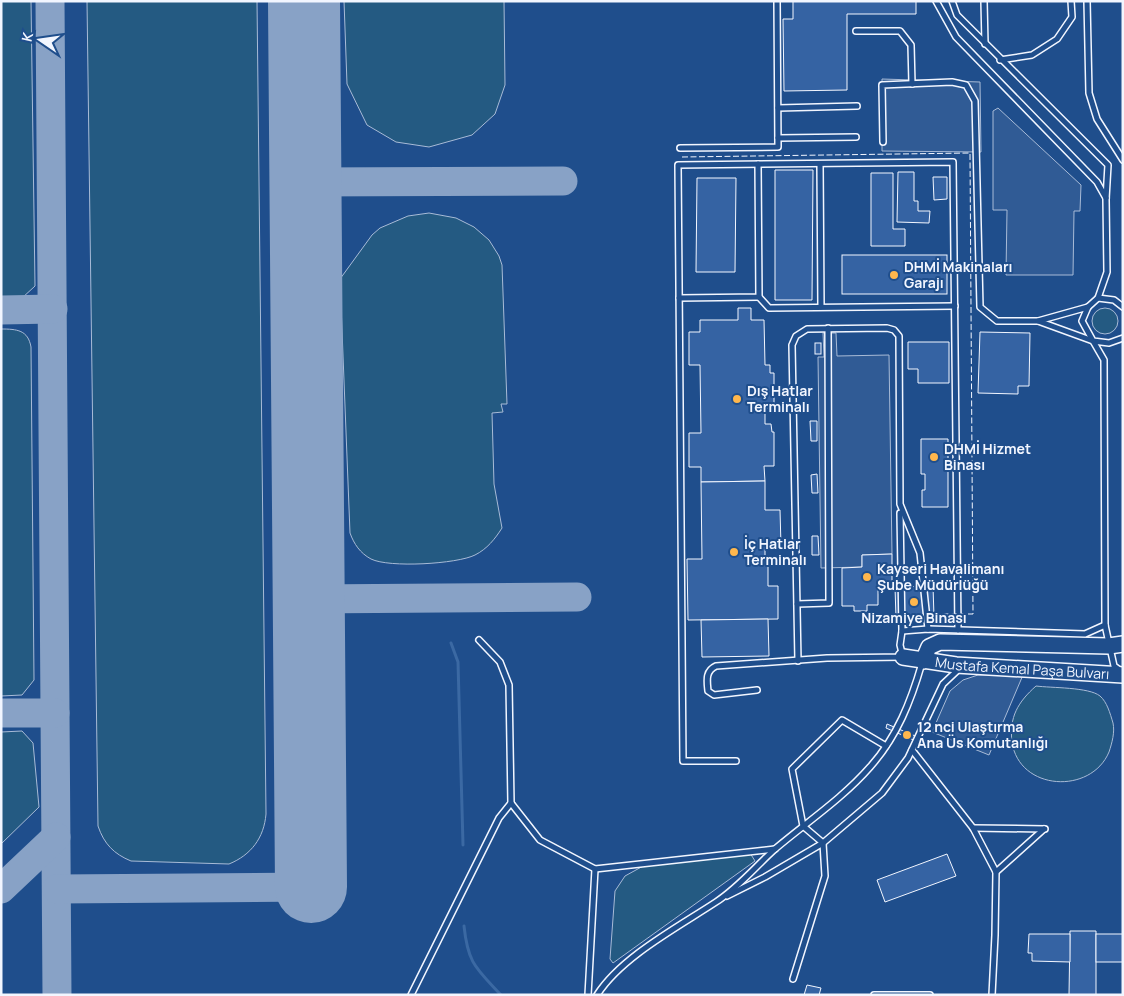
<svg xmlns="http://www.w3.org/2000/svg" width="1124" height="996" viewBox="0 0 1124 996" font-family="Manrope,sans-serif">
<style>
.green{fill:#245a82;stroke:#a8bbd7}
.parking{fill:#305b95;stroke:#a8bbd7}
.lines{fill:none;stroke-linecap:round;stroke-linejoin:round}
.stream{stroke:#3b69a3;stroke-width:3}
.taxiway{stroke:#88a2c6;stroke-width:29}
.runway{stroke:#88a2c6;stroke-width:72}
.building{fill:#3563a3;stroke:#f2f6ff}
.lane-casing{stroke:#f2f6ff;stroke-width:8}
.primary-casing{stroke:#f2f6ff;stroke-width:18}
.lane{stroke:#1f4e8c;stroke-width:5}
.primary{stroke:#1f4e8c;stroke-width:15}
.fence{stroke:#f2f6ff;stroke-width:1;stroke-dasharray:6 2.5;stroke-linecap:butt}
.poi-dot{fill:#ffb74d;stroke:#1f4e8c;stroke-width:2}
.labels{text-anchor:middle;stroke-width:4;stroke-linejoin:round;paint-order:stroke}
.poi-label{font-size:14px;font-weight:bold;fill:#f2f6ff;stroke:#1f4e8c;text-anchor:start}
.street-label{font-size:14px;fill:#f2f6ff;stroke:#1f4e8c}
</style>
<rect width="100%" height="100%" fill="#1f4e8c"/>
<!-- green -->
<g class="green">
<path d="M1,1H31L35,286L21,299L1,301Z"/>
<path d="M87,1H257L266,814C264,838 251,855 229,864L131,861C114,854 104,844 98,826Z"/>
<path d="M344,1H504L505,85L495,114L472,135L429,147L396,142L367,125L347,84Z"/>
<path d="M429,213L456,218L474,227L489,240L499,256L502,265L507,404H501L503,412L492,413L494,484L502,528C495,539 487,549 475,555C457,564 389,568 371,559C360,553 354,544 350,533L340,279L372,235L380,228L408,216Z"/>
<circle cx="1105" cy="321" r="13"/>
<path d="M1,329C17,329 28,330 31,347L34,680L22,695L1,696Z"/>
<path d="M1036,686C1051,688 1089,687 1100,696C1107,702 1110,713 1113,723C1115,732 1112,743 1109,752C1091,795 1019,791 1012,742C1009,717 1018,702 1036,686Z"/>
<path d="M22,731L33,743L39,807L1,844V732Z"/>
<path d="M750,853L755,861L613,963L610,959L615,891L625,876L645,865Z"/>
</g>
<!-- parking -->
<g class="parking">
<path d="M882,79L980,82L981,152L882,151Z"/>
<path d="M998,108L1081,185L1080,211H1074L1073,275H1006L1007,210H993V111Z"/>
<path d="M823,333H836L837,356L889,355L892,554L862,555V567L821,568L818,357H824Z"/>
<path d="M978,675H1023L989,755L932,732L950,691L963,680Z"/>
</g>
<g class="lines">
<!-- stream -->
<g class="stream">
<path d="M451,643L458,662L463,845"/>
<path d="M464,926C468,964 476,968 501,995"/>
</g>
<!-- taxiway -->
<g class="taxiway">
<path d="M50,1L57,995"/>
<path d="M305,182L563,181"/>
<path d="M1,310L53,309"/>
<path d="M308,599L577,597"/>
<path d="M1,713H55"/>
<path d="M1,889L56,837"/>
<path d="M57,889L311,887"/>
</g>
<!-- runway -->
<path class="runway" d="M304,1L311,887"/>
</g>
<!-- building -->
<g class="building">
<path d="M793,1H916V14H847V90L784,91L783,19H793Z"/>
<path d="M775,170H813L812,300H775Z"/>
<path d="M898,172H914V201H918V211H930L929,223L897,222Z"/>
<path d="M871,173H893V229H905V246H871Z"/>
<path d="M933,177H947V199L934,200Z"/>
<path d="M697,178H736L735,272H696Z"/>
<rect x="842" y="255" width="105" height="39"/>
<path d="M738,308H751V320H764L765,365H770V373H774V408H765V424H771L772,432H774V466H764L765,481L701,482V467H689V433H701L700,365H689V332H700V320H738Z"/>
<path d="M980,332L1030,333L1029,386H1018V394L978,393Z"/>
<path d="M908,342H949V383H918V369H908Z"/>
<rect x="815" y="343" width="6" height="11"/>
<path d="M810,421H817V441H811Z"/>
<path d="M921,439H948V507H922V490H925V474H921Z"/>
<path d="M817,474L818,493H812L811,475Z"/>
<path d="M765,481V510H780L781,546H765V558H768V586H778V619L688,620L687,559H702L701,482Z"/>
<path d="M812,536H818L819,555H812Z"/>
<path d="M892,554V586L878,587V605H867V611H854V606H842V568L862,567V555Z"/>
<path d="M933,586L934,617L896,618L895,587Z"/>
<path d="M768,619L769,656L702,657L701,620Z"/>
<path d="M887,724L927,741L925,745L886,728Z"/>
<path d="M947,854L956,876L885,902L877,880Z"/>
<path d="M1070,931H1096V995H1069Z"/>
<path d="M1029,934H1070V962L1032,961V953H1028Z"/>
<rect x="1096" y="934" width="27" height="28"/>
<path d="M807,985L821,988L819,995H804Z"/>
</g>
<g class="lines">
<!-- lane casing -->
<g class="lane-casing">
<g id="lane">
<path d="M936,1L956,37L1097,182L1106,198"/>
<path d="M952,1L957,15L1108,165L1106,199L1107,272L1098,298"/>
<path d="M984,1L985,44"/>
<path d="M1087,1L1089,93L1097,119L1123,160"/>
<path d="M856,31H900L911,45L912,84"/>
<path d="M1000,60L1032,55L1057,39L1072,17L1071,1"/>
<path d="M778,108L857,106"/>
<path d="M778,138L856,137"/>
<path d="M883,142L882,85L952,82L966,85L975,101L980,307L997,321H1038L1088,307"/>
<path d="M680,148L778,147L777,1"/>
<path d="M820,164L821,307"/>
<path d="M759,297L769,308L955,306"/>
<path d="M679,298L759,297L758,164"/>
<path d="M1123,307L1114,300L1098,298L1088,307L1082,321L1093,341L1109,343L1123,338"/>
<path d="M1038,321L1093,341L1104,360L1105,625L1114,666L1121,671"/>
<path d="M797,604L829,603L828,328"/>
<path d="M902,631L928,629L1085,634L1105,625"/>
<path d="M479,640L500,662L509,685L511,803L540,840L595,869L775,849"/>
<path d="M798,661L792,345L796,336L807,329L887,328L894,330L899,336L900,504L920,553L928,629"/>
<path d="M757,690L714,695L708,691C707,681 705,671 716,666L827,658L903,657L900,645L902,631L900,513"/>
<path d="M912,750L973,828L996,872L995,935L992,995"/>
<path d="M736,761H683L678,165L953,162L958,630"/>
<path d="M973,828L1045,829"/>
<path d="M996,872L1044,829"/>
<path d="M727,896L765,877L823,843L882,793L908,758L943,684L960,668"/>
<path d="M793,979L825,876L823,843L803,826L792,769L842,720L886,746"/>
<path d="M411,995L499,818L511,803"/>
<path d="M588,995L595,869"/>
<path d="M597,995C621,957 678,927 716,902C738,888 756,866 775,849C807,822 843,798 870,767C897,737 911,701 922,663"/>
<path d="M874,995H930"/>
</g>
</g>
<!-- primary casing -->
<g class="primary-casing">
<g id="primary">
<path id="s1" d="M903,657L956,665L1123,675"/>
<path d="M923,661L929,647L940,642L1109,646L1123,644"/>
</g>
</g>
<!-- lane -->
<use href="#lane" class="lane"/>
<!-- primary -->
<use href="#primary" class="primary"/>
<!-- fence -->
<path class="fence" d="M682,157L970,153L973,614H943L934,617"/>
</g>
<!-- markers -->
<g class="poi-dot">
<circle cx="894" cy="275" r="5"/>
<circle cx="737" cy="399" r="5"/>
<circle cx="934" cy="457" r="5"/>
<circle cx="734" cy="552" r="5"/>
<circle cx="867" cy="577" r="5"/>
<circle cx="914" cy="602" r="5"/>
<circle cx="907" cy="735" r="5"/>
</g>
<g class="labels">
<!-- poi labels -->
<g class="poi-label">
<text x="904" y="272">DHMİ Makinaları<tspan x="904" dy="16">Garajı</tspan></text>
<text x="747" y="396">Dış Hatlar<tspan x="747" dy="16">Terminalı</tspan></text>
<text x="944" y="454">DHMİ Hizmet<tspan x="944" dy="16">Binası</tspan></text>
<text x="744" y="549">İç Hatlar<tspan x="744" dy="16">Terminalı</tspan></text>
<text x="877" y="574">Kayseri Havalimanı<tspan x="877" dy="16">Şube Müdürlüğü</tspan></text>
<text x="914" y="623" text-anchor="middle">Nizamiye Binası</text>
<text x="917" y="732">12 nci Ulaştırma<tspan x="917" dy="16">Ana Üs Komutanlığı</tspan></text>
</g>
<!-- street labels -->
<g class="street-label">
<text dy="5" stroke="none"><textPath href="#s1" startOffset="120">Mustafa Kemal Paşa Bulvarı</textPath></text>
</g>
</g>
<!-- border -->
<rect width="1124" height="996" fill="none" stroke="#f2f6ff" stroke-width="5"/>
<!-- north arrow -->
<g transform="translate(40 40) rotate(283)" stroke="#1f4e8c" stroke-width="4" paint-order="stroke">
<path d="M0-4L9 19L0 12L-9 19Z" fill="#f2f6ff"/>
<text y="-8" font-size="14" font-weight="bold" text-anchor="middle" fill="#f2f6ff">K</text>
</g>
</svg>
